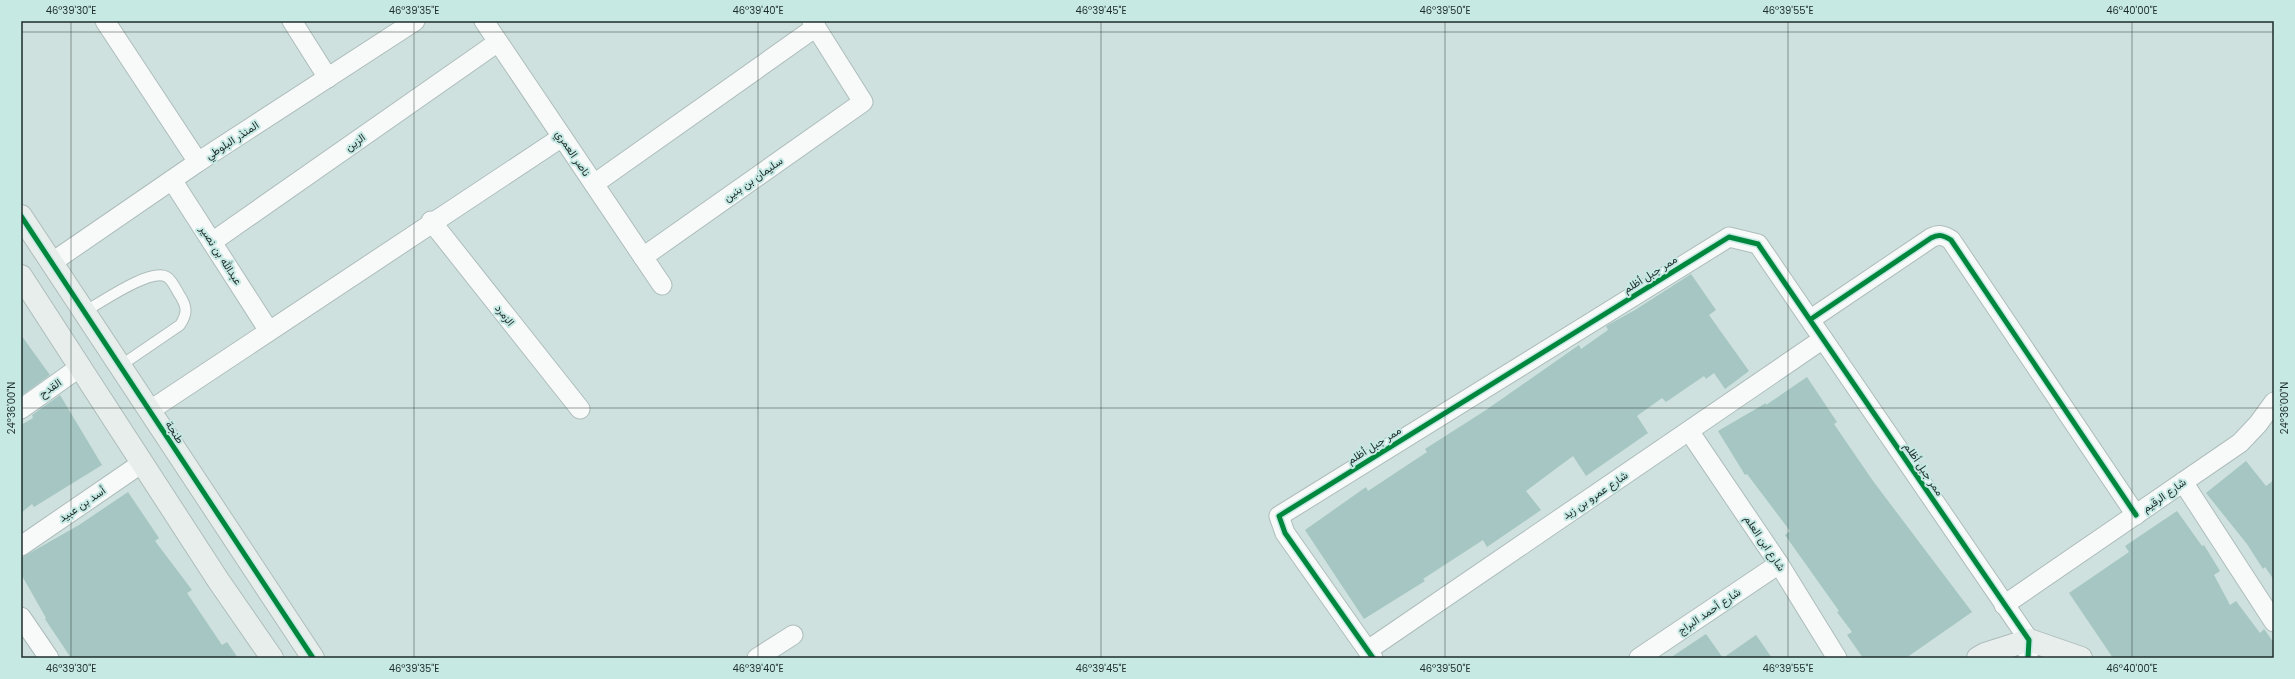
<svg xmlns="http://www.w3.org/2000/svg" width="2295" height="679" viewBox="0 0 2295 679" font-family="Poppins,Vazirmatn,sans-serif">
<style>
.building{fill:#a5c6c2}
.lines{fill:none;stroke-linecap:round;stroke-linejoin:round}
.lane-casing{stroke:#aebdbb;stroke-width:12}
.street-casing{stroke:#aebdbb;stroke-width:21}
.secondary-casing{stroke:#aebdbb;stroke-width:24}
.lane{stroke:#f8fafa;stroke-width:10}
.street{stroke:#f8fafa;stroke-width:19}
.secondary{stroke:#e7eeec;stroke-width:22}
.cycleway-casing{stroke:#c6e9e4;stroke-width:8}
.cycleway{stroke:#00873e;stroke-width:5}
.ticks{fill:none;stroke:#1e2c2a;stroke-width:1;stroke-opacity:0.45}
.labels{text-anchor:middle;stroke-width:4;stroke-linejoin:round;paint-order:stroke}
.street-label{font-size:11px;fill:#1e2c2a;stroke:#c6e9e4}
.neatline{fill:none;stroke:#1e2c2a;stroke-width:1.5}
.ticks-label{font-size:10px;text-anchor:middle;fill:#1e2c2a}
</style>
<rect width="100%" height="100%" fill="#cee1de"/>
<!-- building -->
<g class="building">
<path d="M1691,274L1716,310L1709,315L1749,371L1725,389L1714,373L1706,379L1704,376L1666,402L1662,398L1637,416L1648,433L1586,476L1573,456L1526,491L1541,510L1487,547L1483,540L1423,579L1425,581L1364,619L1305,530L1366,487L1368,491L1427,452L1425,449L1486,410L1579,345L1581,349L1608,330L1606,326L1635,310Z"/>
<path d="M21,335L50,375L21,396Z"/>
<path d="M1807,377L1837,422L1834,424L1873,481L1972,612L1906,658H1863L1847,635L1852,632L1837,612L1839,611L1785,535L1790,531L1747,474L1745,475L1718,431L1766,403V405Z"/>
<path d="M60,395L102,465L34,507L32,504L21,513V425L33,418L32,415Z"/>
<path d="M2246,461L2266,486L2274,480V580L2265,567L2263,569L2247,544L2206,493Z"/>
<path d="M128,492L159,538L155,541L192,590L187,593L222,645L227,642L238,658H71L45,619L46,618L21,574V558L79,525Z"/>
<path d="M2177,511L2202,546L2204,545L2220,571L2214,575L2230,605L2236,601L2260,633L2264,629L2274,643V658H2113L2069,593L2129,552L2125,546Z"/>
<path d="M1706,634L1723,658H1670Z"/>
<path d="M1756,635L1772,658H1723Z"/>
</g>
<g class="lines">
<!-- lane casing -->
<g class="lane-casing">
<path id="lane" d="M84,312C100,303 151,267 167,277C172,280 176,289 179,294C187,306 188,313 180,325L120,366"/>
</g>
<!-- street casing -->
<g class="street-casing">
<g id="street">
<path d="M105,21L198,162"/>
<path d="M292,21L328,78"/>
<path d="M484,21L662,285"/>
<path d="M172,180L269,331"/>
<path d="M594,184L816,27"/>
<path d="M431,221L580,409"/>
<path d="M212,242L498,42"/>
<path d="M643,257L863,102L812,21"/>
<path d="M51,263L198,162L415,21"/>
<path d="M1811,319L1931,238C1939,234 1943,235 1951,240L2136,515"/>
<path d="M21,409L80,367"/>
<path d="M149,411L562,137"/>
<path d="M1689,431L1779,564L1837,658"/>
<path d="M2183,482L2274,622"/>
<path d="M21,546L142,463"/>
<path d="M2004,605L2240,443L2258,424L2274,402"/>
<path d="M21,617L49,658"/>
<path d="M1368,650L1823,339"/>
<path d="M757,658L793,635"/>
<path d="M1373,658L1285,533L1279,516L1729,237L1758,244L2029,640L2028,658"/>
<path d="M1639,658L1779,564"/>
</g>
</g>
<!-- secondary casing -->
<g class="secondary-casing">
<g id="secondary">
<path d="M21,216L313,658"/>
<path d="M21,276L218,580L272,658"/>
<path d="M1978,658L1985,654L2029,640L2081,658"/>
</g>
</g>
<!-- lane -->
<use href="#lane" class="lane"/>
<!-- street -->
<use href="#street" class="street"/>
<!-- secondary -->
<use href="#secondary" class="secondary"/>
<!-- cycleway casing -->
<g class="cycleway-casing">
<g id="cycleway">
<path d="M21,216L313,658"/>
<path d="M1811,319L1931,238C1939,234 1943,235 1951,240L2136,515"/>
<path d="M1373,658L1285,533L1279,516L1729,237L1758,244L2029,640L2028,658"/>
</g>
</g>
<!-- cycleway -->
<use href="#cycleway" class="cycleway"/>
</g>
<!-- ticks -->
<path class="ticks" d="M71,21V658M414,21V658M758,21V658M1101,21V658M1445,21V658M1788,21V658M2132,21V658M21,32H2274M21,408H2274"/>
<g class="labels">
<!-- street labels -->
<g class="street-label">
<text transform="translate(232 140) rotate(-33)" y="4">المنذر البلوطي</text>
<text transform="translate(355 142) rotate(-35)" y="4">الزين</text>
<text transform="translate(573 153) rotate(56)" y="4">ناصر العمري</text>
<text transform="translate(753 179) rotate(-35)" y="4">سليمان بن بنين</text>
<text transform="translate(221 255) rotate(57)" y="4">عبدالله بن نصير</text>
<text transform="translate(1650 274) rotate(-32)" y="4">ممر جبل أظلم</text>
<text transform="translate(505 315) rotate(52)" y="4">الزمرد</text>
<text transform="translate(50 388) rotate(-35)" y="4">القدح</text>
<text transform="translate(175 432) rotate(57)" y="4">طنجة</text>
<text transform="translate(1374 445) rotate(-32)" y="4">ممر جبل أظلم</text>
<text transform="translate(1924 469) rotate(56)" y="4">ممر جبل أظلم</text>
<text transform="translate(1595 495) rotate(-34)" y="4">شارع عمرو بن زيد</text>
<text transform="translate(2164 495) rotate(-35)" y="4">شارع الرقيم</text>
<text transform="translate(82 504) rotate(-34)" y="4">أسد بن عبيد</text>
<text transform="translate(1765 543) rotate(56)" y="4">شارع ابن العلم</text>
<text transform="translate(1709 611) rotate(-34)" y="4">شارع أحمد البراج</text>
</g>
</g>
<!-- border -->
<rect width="2295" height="679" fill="none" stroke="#c6e9e4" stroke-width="44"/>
<rect x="22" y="22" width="2251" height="635" class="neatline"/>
<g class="ticks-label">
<text x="71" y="14">46°39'30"E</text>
<text x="414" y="14">46°39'35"E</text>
<text x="758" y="14">46°39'40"E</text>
<text x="1101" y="14">46°39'45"E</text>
<text x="1445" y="14">46°39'50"E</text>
<text x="1788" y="14">46°39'55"E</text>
<text x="2132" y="14">46°40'00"E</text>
<text transform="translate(11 408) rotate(-90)" y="4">24°36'00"N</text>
<text transform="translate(2284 408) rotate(-90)" y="4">24°36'00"N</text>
<text x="71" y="672">46°39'30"E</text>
<text x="414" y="672">46°39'35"E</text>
<text x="758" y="672">46°39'40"E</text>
<text x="1101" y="672">46°39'45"E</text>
<text x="1445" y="672">46°39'50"E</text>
<text x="1788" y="672">46°39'55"E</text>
<text x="2132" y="672">46°40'00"E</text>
</g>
</svg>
